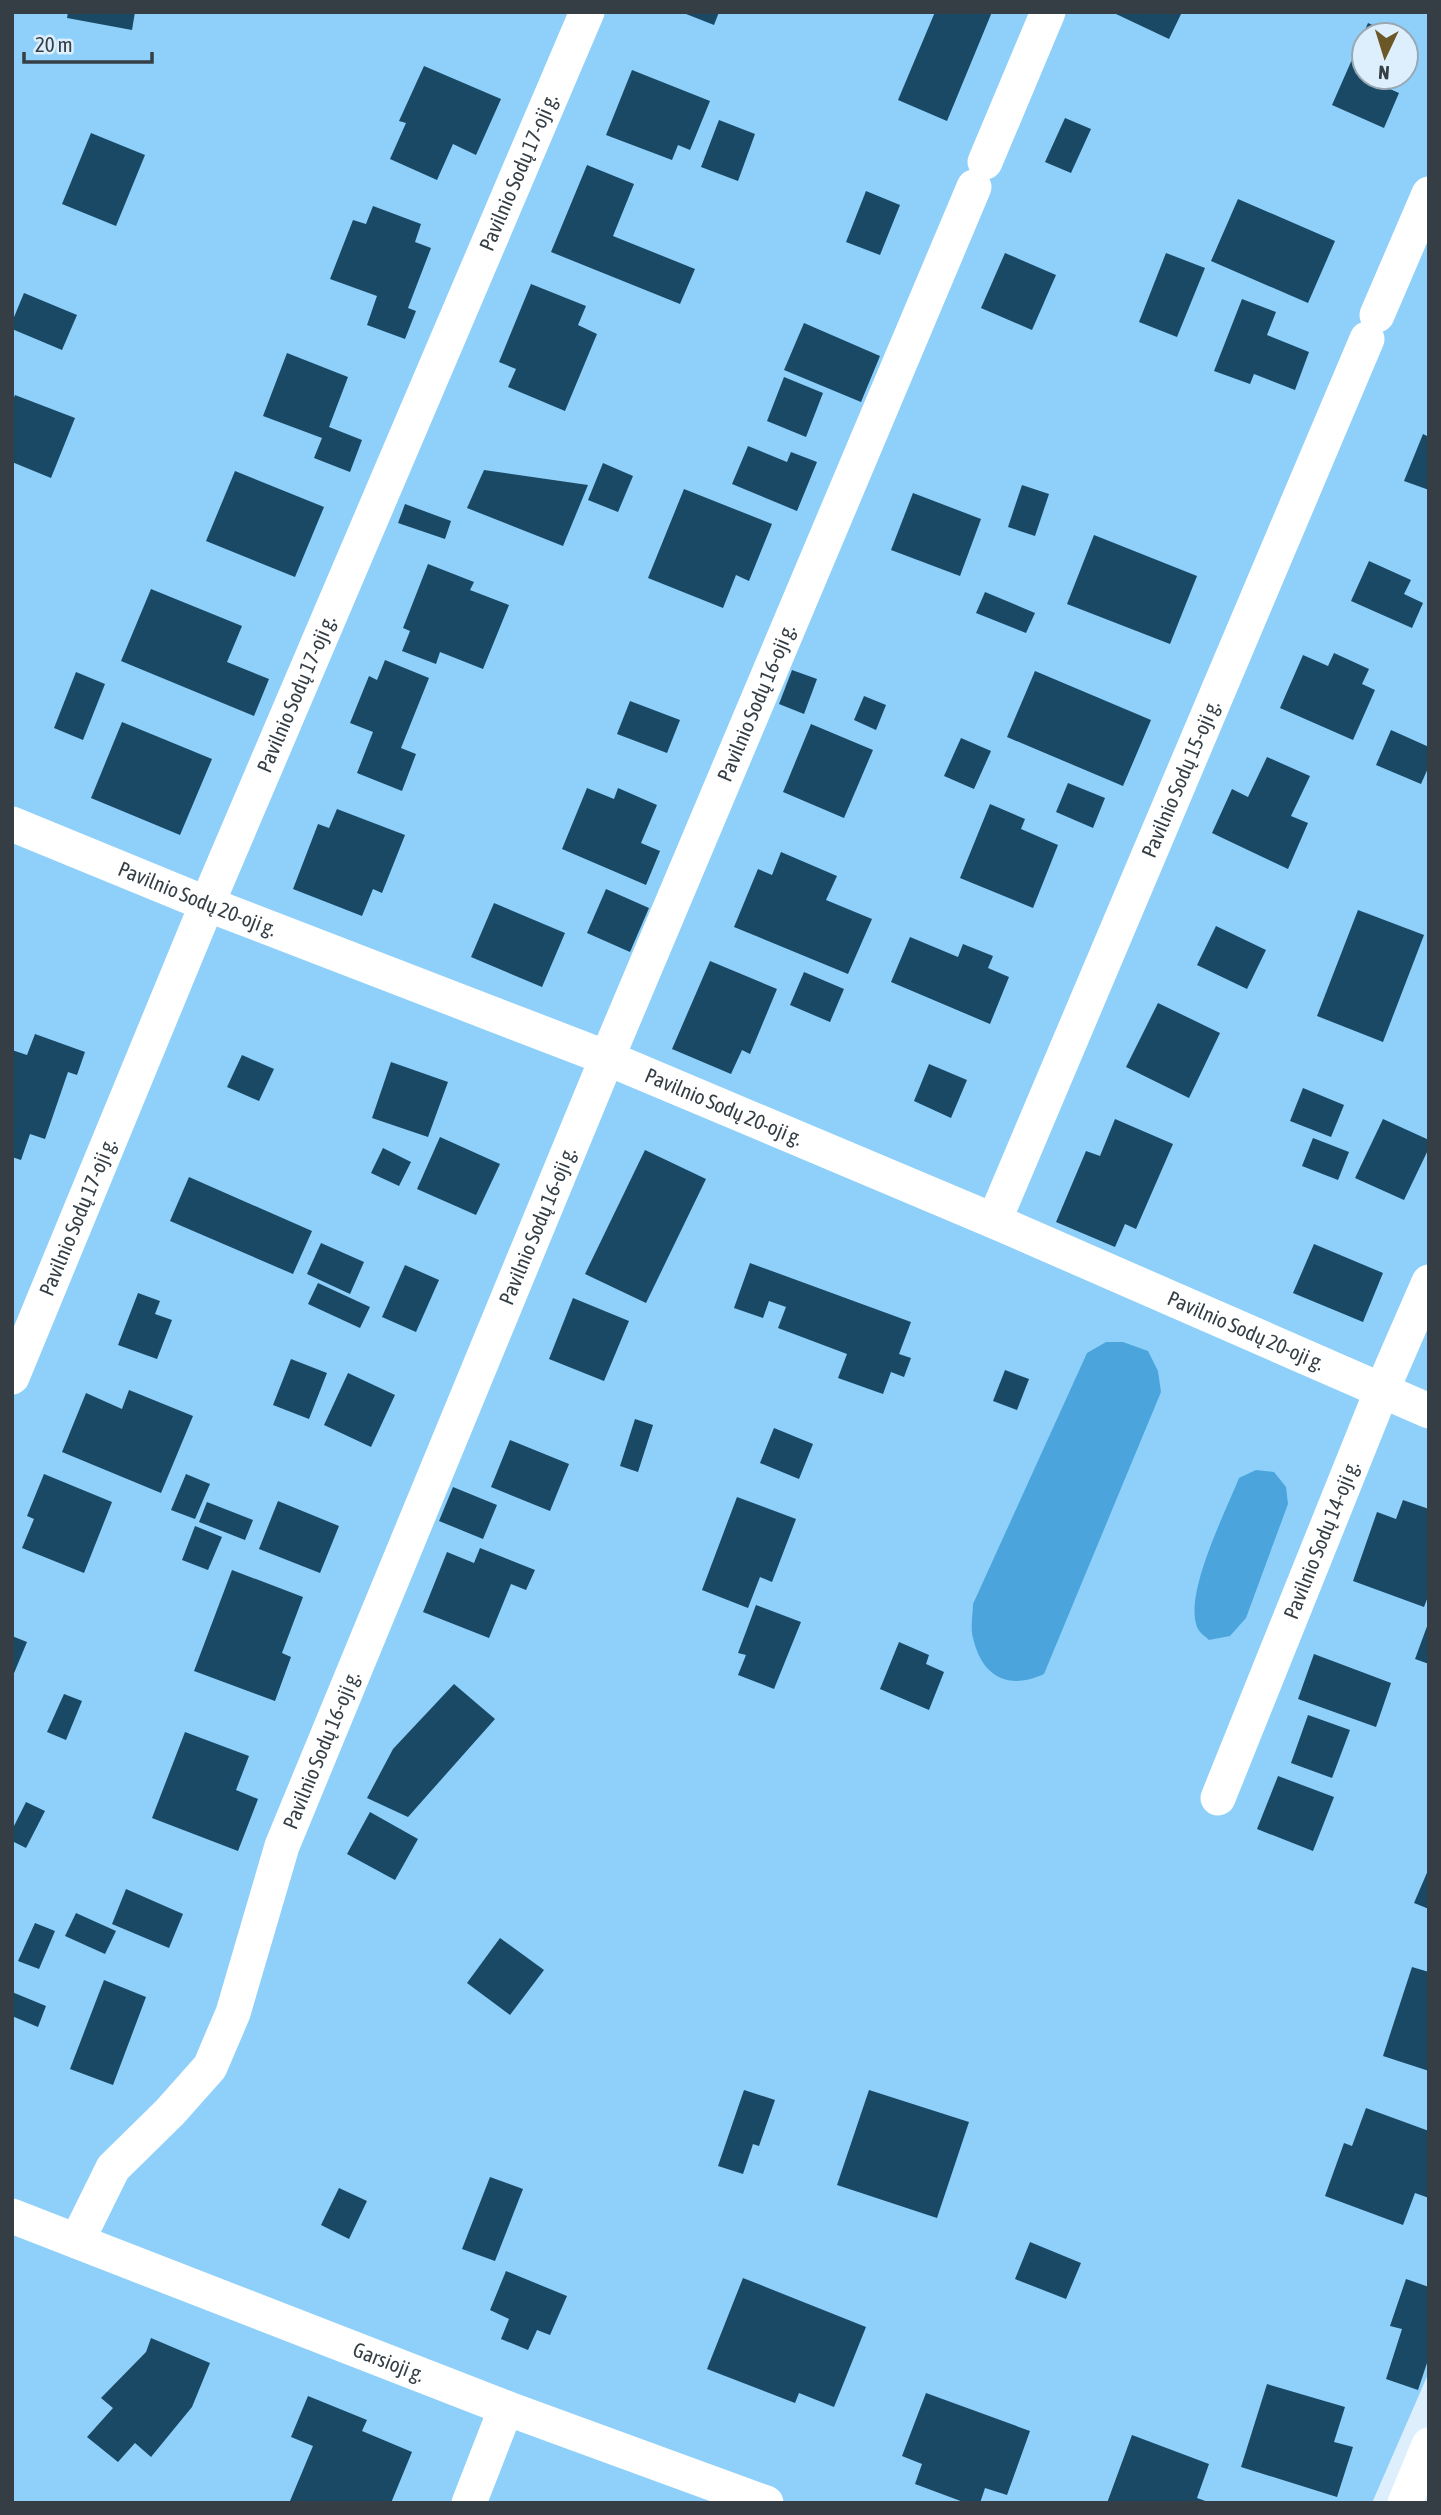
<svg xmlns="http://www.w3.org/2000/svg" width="1441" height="2515" viewBox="0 0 1441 2515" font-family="'Asap Condensed',sans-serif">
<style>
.green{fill:#8fd0fb;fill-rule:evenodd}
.water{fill:#4ba5dc}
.building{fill:#194965}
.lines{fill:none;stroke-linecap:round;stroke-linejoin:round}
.minor{stroke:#fff;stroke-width:35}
.labels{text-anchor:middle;stroke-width:7;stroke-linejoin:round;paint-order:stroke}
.street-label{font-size:21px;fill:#343e44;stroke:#ddeffc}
</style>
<rect width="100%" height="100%" fill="#ddeffc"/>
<!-- green -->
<path class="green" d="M12,12H1429V2372L1372,2503H12ZM1364,35H1406V77H1364Z"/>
<!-- water -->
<g class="water">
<path d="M1106,1342H1123L1148,1351L1158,1371L1161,1392L1044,1674C1007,1691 982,1676 973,1638C970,1627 973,1614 973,1604L1087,1353Z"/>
<path d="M1256,1470L1274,1472L1286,1487L1288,1504L1246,1618L1230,1636L1209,1640C1206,1637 1200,1633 1198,1629C1182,1597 1226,1511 1239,1478Z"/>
</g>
<!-- building -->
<g class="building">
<path d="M68,12H135L132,30L67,18Z"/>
<path d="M681,12H719L714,25Z"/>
<path d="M935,12H992L947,121L898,100Z"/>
<path d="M1117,12H1182L1169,39L1116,14Z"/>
<path d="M1368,23L1396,35H1364V77H1396L1390,89L1399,93L1384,128L1332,105Z"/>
<path d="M424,66L501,99L476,155L453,144L437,180L390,159L406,123L399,121Z"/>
<path d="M632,70L710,101L690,150L678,145L672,160L606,135Z"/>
<path d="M1065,118L1091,129L1071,173L1045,162Z"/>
<path d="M719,120L755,134L738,181L701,167Z"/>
<path d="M91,133L145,155L116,226L62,204Z"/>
<path d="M587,165L634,184L613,236L695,269L680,304L551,252Z"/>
<path d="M866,191L900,205L880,255L846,242Z"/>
<path d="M1238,199L1335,241L1308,303L1211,261Z"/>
<path d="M373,206L421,224L415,242L431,248L408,308L416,311L405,339L367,325L377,296L330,279L353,220L366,224Z"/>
<path d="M1005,253L1056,275L1032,330L981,308Z"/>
<path d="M1166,253L1205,268L1177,337L1139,322Z"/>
<path d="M531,284L586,306L578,325L597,334L565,411L508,387L516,369L499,362Z"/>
<path d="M24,293L77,315L62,350L12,329V322Z"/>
<path d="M1242,299L1276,312L1267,335L1309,352L1295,390L1254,374L1250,384L1214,371Z"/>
<path d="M804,323L880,356L861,402L784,370Z"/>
<path d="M287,353L348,377L329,427L362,440L350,472L314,458L322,438L263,416Z"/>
<path d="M784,377L823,393L806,437L767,421Z"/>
<path d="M15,395L75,418L51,478L12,462V402Z"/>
<path d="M1423,434L1429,437V490L1404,481Z"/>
<path d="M748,446L787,462L791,452L817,462L797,511L732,484Z"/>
<path d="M603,463L633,476L618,512L588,500Z"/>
<path d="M484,470L588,485L563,546L467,508Z"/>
<path d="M235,471L324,507L295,577L206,541Z"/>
<path d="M1022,485L1049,494L1035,536L1008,527Z"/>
<path d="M684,489L772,524L749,581L736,575L723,608L648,578Z"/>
<path d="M913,493L981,519L960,576L891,550Z"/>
<path d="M405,504L451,521L445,539L398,523Z"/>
<path d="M1094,535L1197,576L1170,644L1067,604Z"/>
<path d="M1369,561L1411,580L1404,594L1423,603L1412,628L1351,601Z"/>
<path d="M428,564L474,582L470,590L509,605L483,669L440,652L436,664L402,651L410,631L403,628Z"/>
<path d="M151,589L242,626L227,662L269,679L254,716L121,661Z"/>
<path d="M985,592L1035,613L1026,633L976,613Z"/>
<path d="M1334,653L1369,669L1362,684L1375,690L1353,740L1280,708L1303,655L1328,666Z"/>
<path d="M385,660L429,678L401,748L416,754L402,791L357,773L373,732L350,723L369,676L377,680Z"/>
<path d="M792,670L817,679L804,714L779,704Z"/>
<path d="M1035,671L1151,720L1123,786L1007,737Z"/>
<path d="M76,672L105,684L83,740L54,728Z"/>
<path d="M864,696L886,705L876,730L854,720Z"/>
<path d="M630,701L680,720L667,753L617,734Z"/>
<path d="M122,722L212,759L180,835L91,798Z"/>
<path d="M811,724L873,750L844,818L783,792Z"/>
<path d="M1391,730L1429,747V766L1421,784L1376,765Z"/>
<path d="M961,738L991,751L974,789L944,776Z"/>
<path d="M1267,757L1310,776L1291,816L1308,823L1288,869L1212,833L1232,789L1248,797Z"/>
<path d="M1068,783L1105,798L1093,828L1056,812Z"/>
<path d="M587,788L614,799L618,788L657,805L641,843L660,851L646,885L562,849Z"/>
<path d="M990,804L1025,819L1021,829L1058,845L1033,908L960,878Z"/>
<path d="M337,809L405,835L382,893L373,889L362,916L293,889L318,824L329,828Z"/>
<path d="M781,852L837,876L826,900L872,919L848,974L734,927L758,869L772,875Z"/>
<path d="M606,889L649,908L630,952L587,933Z"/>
<path d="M494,903L565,933L542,987L471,957Z"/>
<path d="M1358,910L1424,935L1383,1042L1317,1016Z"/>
<path d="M1216,926L1266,950L1247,989L1197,965Z"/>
<path d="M910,937L958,957L963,944L993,956L988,968L1009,977L990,1024L891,982Z"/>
<path d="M710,961L777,989L750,1054L742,1050L731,1074L672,1049Z"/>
<path d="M804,972L844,989L830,1022L790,1005Z"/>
<path d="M1158,1003L1220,1033L1189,1098L1126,1067Z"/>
<path d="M35,1034L85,1052L77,1075L68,1072L45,1139L30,1134L21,1160L12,1157V1050L27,1055Z"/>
<path d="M242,1055L274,1069L259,1101L227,1087Z"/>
<path d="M391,1062L448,1082L428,1137L372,1118Z"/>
<path d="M929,1064L967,1080L951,1118L914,1101Z"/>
<path d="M1303,1088L1344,1105L1331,1137L1290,1121Z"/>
<path d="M1115,1119L1173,1144L1136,1229L1125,1224L1115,1247L1056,1222L1086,1151L1100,1156Z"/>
<path d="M1383,1119L1429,1140V1148L1404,1200L1355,1178Z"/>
<path d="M440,1137L500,1164L476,1215L417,1189Z"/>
<path d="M1313,1138L1349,1152L1338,1180L1302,1166Z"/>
<path d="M383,1148L411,1162L399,1186L371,1173Z"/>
<path d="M645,1150L706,1179L646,1303L585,1274Z"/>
<path d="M189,1177L312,1231L293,1274L170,1221Z"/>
<path d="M321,1243L364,1262L350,1294L307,1274Z"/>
<path d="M1314,1244L1383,1273L1363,1322L1293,1293Z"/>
<path d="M750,1263L911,1322L899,1354L911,1358L904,1377L891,1372L883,1394L838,1378L847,1354L778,1328L786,1307L769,1301L763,1318L734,1308Z"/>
<path d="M405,1265L439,1280L416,1332L382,1317Z"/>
<path d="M318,1283L370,1307L360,1328L308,1304Z"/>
<path d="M138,1293L160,1301L155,1314L172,1320L157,1359L118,1345Z"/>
<path d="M573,1298L629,1321L604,1381L549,1359Z"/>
<path d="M291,1359L327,1373L309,1419L273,1405Z"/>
<path d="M1005,1370L1029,1379L1017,1410L993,1401Z"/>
<path d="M348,1373L395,1395L371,1447L324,1425Z"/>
<path d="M129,1390L193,1416L161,1493L62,1452L86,1393L122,1409Z"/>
<path d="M635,1419L653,1425L638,1472L620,1466Z"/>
<path d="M774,1428L813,1444L799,1479L760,1463Z"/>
<path d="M510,1440L569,1464L550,1511L491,1487Z"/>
<path d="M44,1474L112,1502L84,1573L22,1548L34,1519L27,1516Z"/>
<path d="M186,1474L210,1484L195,1519L171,1510Z"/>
<path d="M453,1487L497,1505L483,1539L439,1521Z"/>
<path d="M737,1497L796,1519L772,1582L760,1577L748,1608L702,1590Z"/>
<path d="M1403,1500L1429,1509V1594L1424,1607L1353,1581L1377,1512L1396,1519Z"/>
<path d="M278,1501L339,1526L320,1573L259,1549Z"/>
<path d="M207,1502L253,1520L245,1540L199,1522Z"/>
<path d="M195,1526L222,1537L208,1570L182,1560Z"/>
<path d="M480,1548L535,1570L526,1590L511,1584L489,1638L423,1612L447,1552L474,1563Z"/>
<path d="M232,1570L303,1597L282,1653L291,1657L275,1701L194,1671Z"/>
<path d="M756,1605L801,1622L774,1689L738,1675L746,1655L738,1653Z"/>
<path d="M1429,1621V1664L1415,1659Z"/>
<path d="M12,1636L27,1642L12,1678Z"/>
<path d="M899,1642L929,1655L926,1664L944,1672L929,1710L880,1689Z"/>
<path d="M1314,1654L1391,1683L1376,1727L1298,1699Z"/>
<path d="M454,1684L495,1719L408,1817L367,1798L393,1749Z"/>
<path d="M64,1694L82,1701L66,1740L47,1732Z"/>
<path d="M1308,1715L1350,1730L1332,1778L1291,1763Z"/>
<path d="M185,1732L249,1756L236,1790L258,1799L238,1851L152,1818Z"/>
<path d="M1278,1776L1334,1797L1313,1851L1257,1829Z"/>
<path d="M26,1802L45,1811L26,1848L12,1841V1830Z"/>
<path d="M370,1812L418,1839L395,1880L347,1854Z"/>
<path d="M1429,1868V1909L1414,1903Z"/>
<path d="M126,1889L183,1914L169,1948L112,1924Z"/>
<path d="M76,1913L116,1931L105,1954L65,1936Z"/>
<path d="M35,1923L55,1931L39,1969L18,1961Z"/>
<path d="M500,1938L544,1970L510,2015L467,1983Z"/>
<path d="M1412,1967L1429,1972V2071L1383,2056Z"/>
<path d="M104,1980L146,1997L113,2085L70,2069Z"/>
<path d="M12,1992L46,2006L38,2027L12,2016Z"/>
<path d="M744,2090L775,2100L759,2146L753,2144L743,2174L718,2166Z"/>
<path d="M869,2090L969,2122L937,2218L837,2185Z"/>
<path d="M1366,2108L1429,2131V2198L1415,2193L1403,2225L1325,2196L1344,2143L1352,2146Z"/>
<path d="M490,2177L523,2189L495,2261L462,2249Z"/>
<path d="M339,2188L367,2201L349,2239L321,2225Z"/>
<path d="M1030,2242L1081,2263L1066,2299L1015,2279Z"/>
<path d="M506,2271L567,2296L550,2335L537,2330L528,2350L501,2339L509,2319L490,2310Z"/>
<path d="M743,2278L866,2327L834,2407L799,2393L795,2403L707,2369Z"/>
<path d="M1406,2279L1429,2287V2357L1418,2390L1386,2379L1402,2329L1390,2326Z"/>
<path d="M151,2338L210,2363L192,2407L151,2457L135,2443L118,2462L87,2437L113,2408L101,2398L146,2352Z"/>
<path d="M1267,2384L1345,2407L1334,2442L1353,2447L1337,2497L1241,2467Z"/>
<path d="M926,2393L1030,2431L1007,2495L985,2488L980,2503H966L915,2484L922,2464L902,2456Z"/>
<path d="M308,2396L367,2420L362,2431L412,2452L391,2503L290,2501L313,2446L291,2437Z"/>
<path d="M1132,2435L1209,2464L1197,2498L1211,2503H1107Z"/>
</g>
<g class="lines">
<!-- minor -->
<g class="minor">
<path d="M985,162L1048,12"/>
<path d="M1377,315L1429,194"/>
<path id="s1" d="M12,824L207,904L607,1058L994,1221L1429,1411"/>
<path id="s2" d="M994,1221L1367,339"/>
<path id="s3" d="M12,1377L207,904L587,12"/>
<path id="s4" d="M1218,1798L1382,1390L1429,1282"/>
<path id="s5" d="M12,2216L506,2408L766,2503"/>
<path id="s6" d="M77,2241L113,2168L170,2112L210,2067L233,2013L282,1846L607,1058L974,187"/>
<path d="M469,2503L506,2408"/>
<path d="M1405,2503L1429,2445"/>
</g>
</g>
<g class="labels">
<!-- street labels -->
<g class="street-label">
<text dy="7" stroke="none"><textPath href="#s3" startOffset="1307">Pavilnio Sodų 17-oji g.</textPath></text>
<text dy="7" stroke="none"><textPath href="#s3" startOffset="740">Pavilnio Sodų 17-oji g.</textPath></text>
<text dy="7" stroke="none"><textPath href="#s6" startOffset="1692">Pavilnio Sodų 16-oji g.</textPath></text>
<text dy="7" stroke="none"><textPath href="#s2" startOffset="480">Pavilnio Sodų 15-oji g.</textPath></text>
<text dy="7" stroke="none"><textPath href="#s1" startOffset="200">Pavilnio Sodų 20-oji g.</textPath></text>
<text dy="7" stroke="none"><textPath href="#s1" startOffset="766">Pavilnio Sodų 20-oji g.</textPath></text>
<text dy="7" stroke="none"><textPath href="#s3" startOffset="173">Pavilnio Sodų 17-oji g.</textPath></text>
<text dy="7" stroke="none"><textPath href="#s6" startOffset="1125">Pavilnio Sodų 16-oji g.</textPath></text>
<text dy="7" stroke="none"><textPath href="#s1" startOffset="1334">Pavilnio Sodų 20-oji g.</textPath></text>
<text dy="7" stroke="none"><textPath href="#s4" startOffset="278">Pavilnio Sodų 14-oji g.</textPath></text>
<text dy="7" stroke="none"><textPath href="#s6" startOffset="558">Pavilnio Sodų 16-oji g.</textPath></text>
<text dy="7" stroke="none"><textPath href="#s5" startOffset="404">Garsioji g.</textPath></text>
</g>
</g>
<!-- border -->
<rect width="1441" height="2515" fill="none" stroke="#343e44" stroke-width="28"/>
<!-- north arrow -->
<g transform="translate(1385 56) rotate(184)"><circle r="33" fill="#ddeffc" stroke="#99a8b2" stroke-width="2"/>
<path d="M0-5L12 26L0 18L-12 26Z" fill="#6b5826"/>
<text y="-10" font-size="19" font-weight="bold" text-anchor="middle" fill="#343e44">N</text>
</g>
<!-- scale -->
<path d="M24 52v10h128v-10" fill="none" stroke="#343e44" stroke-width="3.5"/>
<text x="35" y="52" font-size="21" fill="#343e44" stroke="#ddeffc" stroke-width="5" paint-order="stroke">20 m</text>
</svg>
